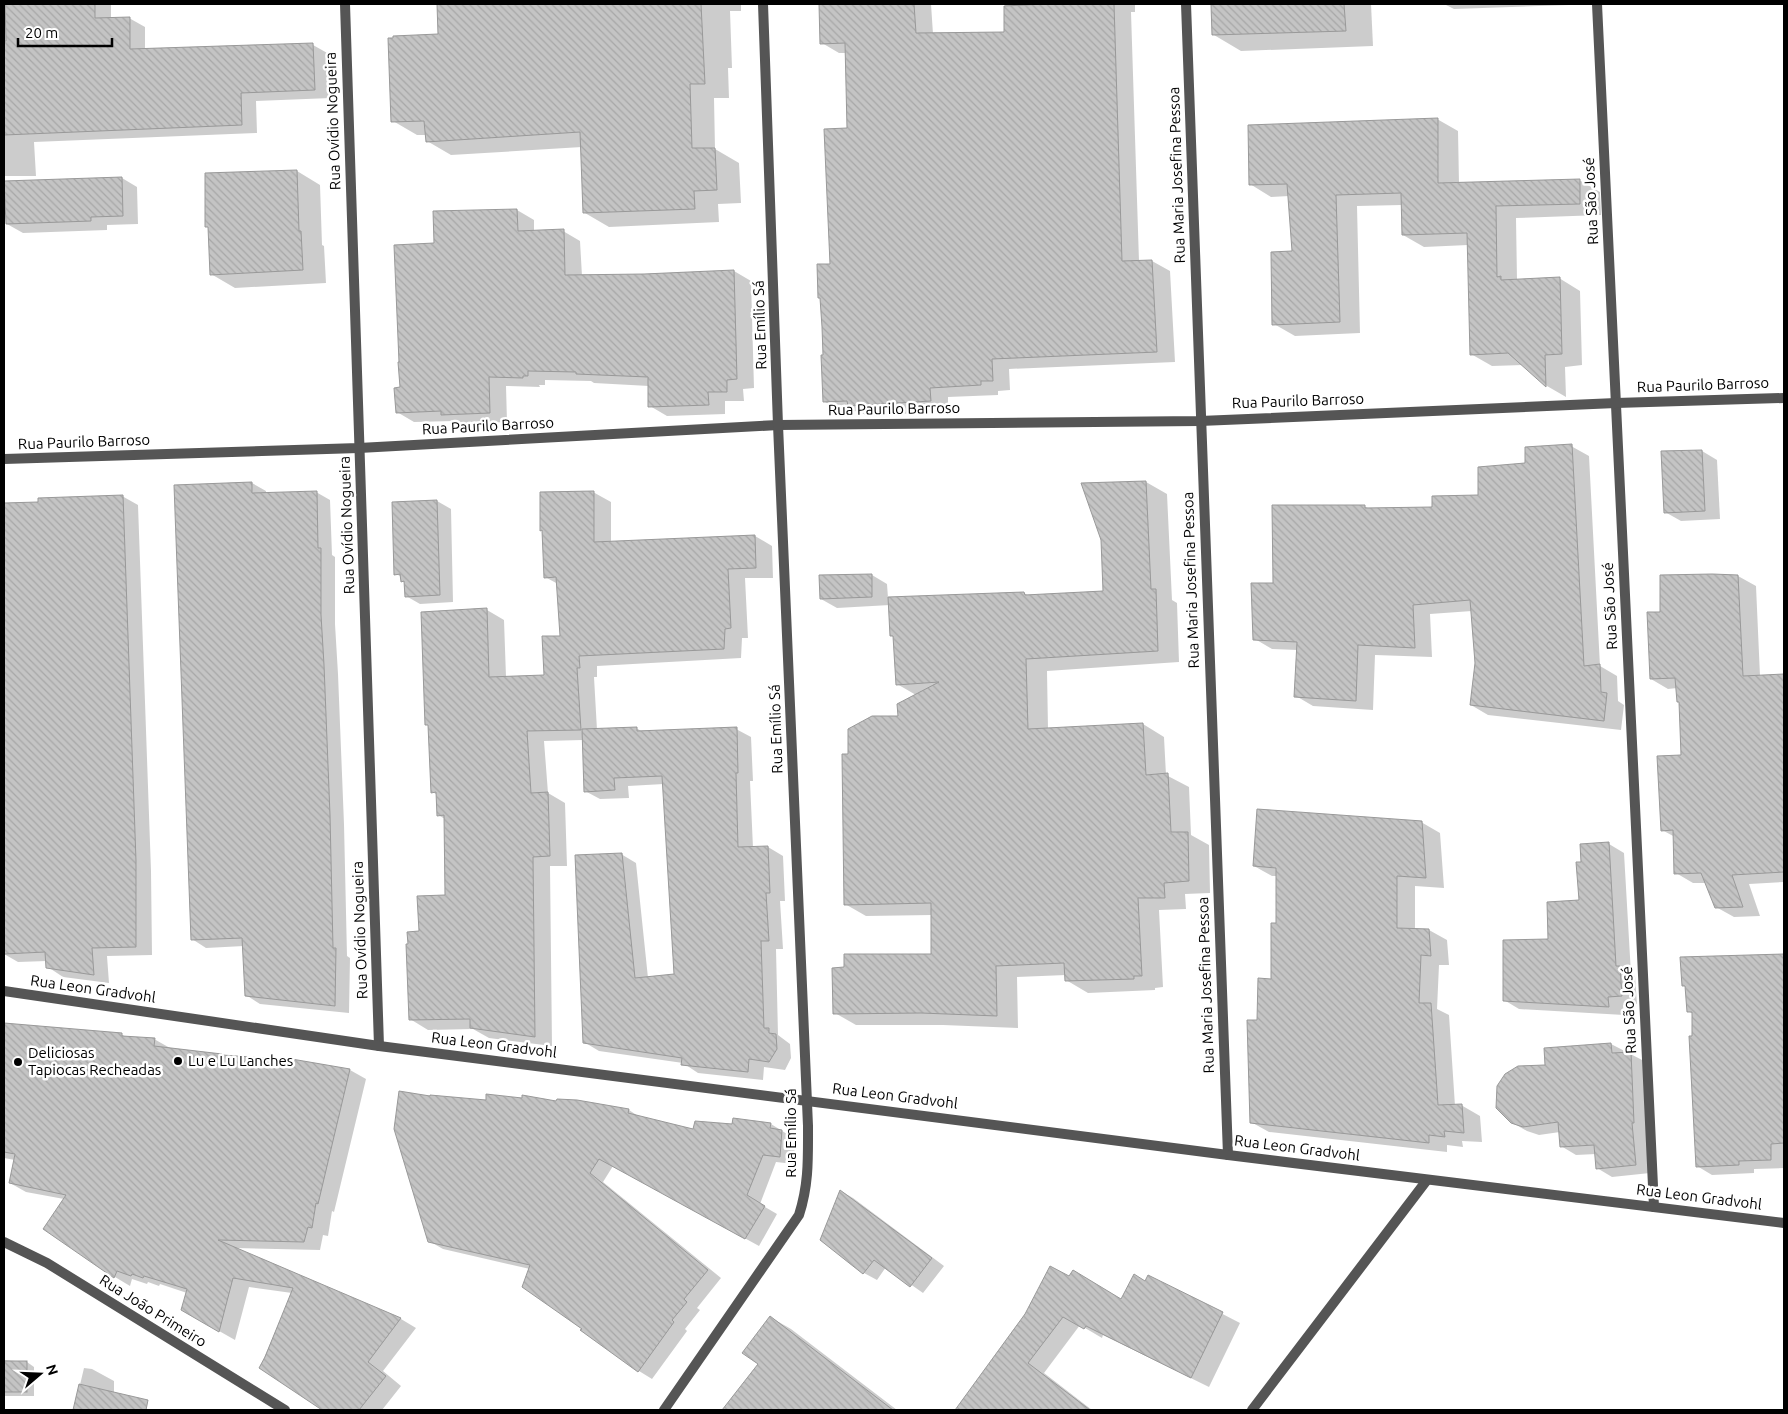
<svg xmlns="http://www.w3.org/2000/svg" width="1788" height="1414" viewBox="0 0 1788 1414" font-family="Ubuntu,sans-serif">
<style>
.shadow{fill:#0003}
.building{fill:url(#building-back-hatch);stroke:#999}
.lines{fill:none;stroke-linecap:round;stroke-linejoin:round}
.minor{stroke:#555;stroke-width:10}
.poi-dot{fill:#000;stroke:#fff;stroke-width:2}
.labels{text-anchor:middle;stroke-width:5;stroke-linejoin:round;paint-order:stroke}
.street-label{font-size:15px;fill:#000;stroke:#fff}
.poi-label{font-size:15px;fill:#000;stroke:#fff;text-anchor:start}
</style>
<defs>
<pattern id="building-back-hatch" width="6" height="6" patternUnits="userSpaceOnUse" patternTransform="scale(1.25)"><rect width="6" height="6" fill="#c4c4c4"/><path d="M-1 5l2 2M0 0l6 6M5-1l2 2" fill="none" stroke="#a7a7a7"/></pattern>
</defs>
<rect width="100%" height="100%" fill="#fff"/>
<!-- shadow -->
<g class="shadow">
<path d="M4,4H111V19L129,18L145,27V50L313,45L329,54L331,98L256,101L257,133L34,142L36,176H4Z"/>
<path d="M438,4H741V11H730L732,68H728L729,98H714L715,149L739,163L741,203L718,204L719,222L609,227L585,213L582,147L451,155L427,141V135H417L393,121L439,35Z"/>
<path d="M820,4H931L933,34L1006,33L1005,4H1135V12H1131L1139,261H1152L1170,271L1175,362L1009,369L1010,390L998,391V395L948,397V411L867,416L859,411L842,412L825,402L822,299L819,298L831,265L849,129L847,53H839L822,43Z"/>
<path d="M1212,4H1371L1373,46L1241,51L1214,35Z"/>
<path d="M1444,4H1599L1454,9Z"/>
<path d="M1437,119L1458,131L1459,183L1579,180L1600,192L1601,215L1516,218L1517,280L1559,278L1580,291L1582,365L1565,367L1566,397L1547,386L1523,365L1492,366L1471,354L1468,245L1424,247L1403,235L1402,205L1357,206L1360,333L1295,336L1274,324L1293,253L1289,196L1271,197L1250,184Z"/>
<path d="M297,171L320,185L322,245L324,246L326,283L235,288L211,274L210,228L206,226Z"/>
<path d="M122,178L137,187L138,224L107,225V230L23,233L7,224Z"/>
<path d="M517,210L534,220V232L563,231L580,241L582,276L644,275L734,271L751,281L754,388L743,389L744,401H725V414L667,416L650,406L649,386L594,383L591,381L545,380V385H539L540,387L506,386L507,422L459,424L454,421L414,422L397,412L435,244Z"/>
<path d="M1571,446L1589,456L1600,666L1617,676L1618,701L1624,705L1621,730L1488,715L1471,705L1476,663L1472,611L1430,614L1432,657L1375,655L1373,710L1313,706L1296,696L1298,650L1272,649L1255,639L1274,584L1364,506L1370,509L1434,508L1479,496L1526,464Z"/>
<path d="M1702,451L1717,460L1720,519L1681,521L1665,512Z"/>
<path d="M1146,482L1167,494L1172,600L1177,603L1179,662L1047,671L1048,729L1143,724L1164,737L1166,775L1189,787L1191,835L1209,845L1210,893L1185,894L1186,909L1159,910L1163,987L1155,988V990L1088,993L1066,980V975L1017,977L1018,1028L943,1025H856L835,1013L932,955V915L866,916L845,904L850,755L899,717L916,695L897,684L895,638L891,635L890,605L837,608L821,599L872,575L887,584L888,598L1024,593L1029,596L1105,593Z"/>
<path d="M252,483L266,491V494L316,492L330,500L332,555L335,557V624L338,674L344,824L347,956L350,958L349,1013L260,1004L246,995L244,946L206,948L192,939L176,486Z"/>
<path d="M593,492L611,502V543L755,536L772,546L773,578H745L748,638H742L741,658L597,666V677H594L597,730L636,728L643,732L736,729L751,737L753,781H750L753,848L768,847L783,856L785,901H780L783,949H776L778,1035L790,1044L791,1058L785,1070L764,1067L763,1080L698,1073L683,1063L599,1051L584,1042L621,854L636,863L648,978L676,975L664,784L628,786L629,798L600,799L585,791L583,740L544,741L548,793L565,803L567,866H550L552,1046L489,1038L473,1029L428,1030L410,1019L421,932L446,896L445,819L438,815L437,795L433,792L430,726L426,724L487,610L504,620L506,677L545,676L561,637L558,584L545,577L544,531L541,530Z"/>
<path d="M122,496L138,505L151,871L152,955L107,956L109,983L63,977L48,967L47,961L18,962L4,954V505L39,503Z"/>
<path d="M437,501L451,509L453,602L420,604L406,596V583L402,581V577L396,574Z"/>
<path d="M1738,576L1756,586L1760,676L1784,675V882L1749,884L1760,916L1734,917L1716,907L1707,883H1693L1676,873L1675,837L1662,830L1682,756L1680,702L1677,688L1668,689L1651,679L1661,613Z"/>
<path d="M1421,822L1440,833L1444,888L1415,886V930H1429L1447,940L1449,965H1439L1437,1009L1449,1015L1455,1106L1461,1105L1480,1116L1482,1142L1462,1141L1463,1147L1447,1145V1152L1269,1132L1251,1122L1258,1021L1272,980L1277,924L1278,876H1272L1254,866Z"/>
<path d="M1609,844L1624,853L1631,974L1635,976L1637,1004L1623,1005L1624,1015L1519,1009L1504,1000L1580,901L1583,864Z"/>
<path d="M1784,955V1168L1754,1169V1173L1712,1175L1697,1166L1693,1014L1688,1011L1686,987L1683,985L1682,958Z"/>
<path d="M4,1024L121,1034L126,1037L154,1039L170,1048L224,1056L281,1060V1058L350,1070L366,1079L334,1212L332,1211L328,1236L323,1235L320,1250L235,1248L401,1319L416,1328L383,1371L401,1386L382,1410H324L260,1367L292,1293L249,1287L235,1340L182,1310L187,1293L160,1284L159,1286L148,1282L147,1284L132,1279L130,1286L115,1277L45,1228L64,1199L26,1192L10,1183L15,1160L4,1158Z"/>
<path d="M1611,1044L1646,1062L1650,1173L1612,1177L1597,1168L1596,1154L1576,1155L1561,1146L1560,1132L1539,1135L1527,1131L1511,1122L1546,1067L1545,1050Z"/>
<path d="M432,1098L487,1102L557,1103L629,1110L641,1118L694,1130L771,1124L795,1139L794,1164L776,1162L760,1204L777,1214L759,1246L613,1166L603,1182L721,1278L697,1308L700,1310L685,1329L687,1331L652,1379L639,1371L584,1328L530,1269L443,1249L429,1241Z"/>
<path d="M841,1191L853,1198L944,1266L923,1293L886,1267L877,1280L864,1273L821,1240Z"/>
<path d="M1149,1276L1240,1323L1209,1387L1103,1335L1102,1338L1080,1325L1044,1373L1092,1410H957L1026,1314L1122,1300L1146,1282Z"/>
<path d="M770,1317L791,1329L897,1410H726L725,1409L759,1364Z"/>
<path d="M4,1360L27,1362L34,1367V1396H4Z"/>
<path d="M84,1368L92,1369L114,1381V1394L141,1408L140,1410H74Z"/>
</g>
<!-- building -->
<g class="building">
<path d="M5,4H95V18L130,17V49L313,43L315,90L241,93L242,125L4,135V41H6Z"/>
<path d="M437,4H701L705,84H690L692,148H715L717,190L694,191L695,209L583,213L580,132L426,142L424,121L391,122L388,38H393V36L438,34Z"/>
<path d="M819,4H914L916,33L1004,32V6L1045,4H1114L1122,261L1152,260L1157,352L992,359L993,381H981V385L930,388L931,401L848,406L847,401L823,402L821,355H823L822,327L820,298H818L817,264H830L824,129L847,128L845,43L820,44Z"/>
<path d="M1211,4H1344L1346,31L1212,35Z"/>
<path d="M1438,118V183L1580,179V204L1496,206L1497,277L1501,276V280L1560,277L1562,354L1545,355L1546,387L1508,353L1470,355L1467,233L1402,235L1401,193L1336,195L1340,322L1272,325L1271,252L1292,251L1287,184L1249,185L1248,125Z"/>
<path d="M297,170L299,231H301L303,270L210,275L208,227H205V173Z"/>
<path d="M122,177L123,216L91,217V221L6,224L4,181Z"/>
<path d="M517,209L518,231L564,229L565,275L644,274L734,270L737,379L727,380V392H708L709,405L648,407V377L576,374V372L528,371V376H523V378L489,377L490,413L441,415V411L396,413L394,388L400,387L398,362H399L394,245L434,243L433,211Z"/>
<path d="M1572,444L1584,666L1600,664L1601,692L1607,693L1604,721L1470,705L1475,663L1470,600L1413,605L1415,648L1358,645L1356,701L1294,697L1297,642L1253,640L1251,583H1273L1272,505H1365V508L1432,507V496L1478,495V467L1525,463V447Z"/>
<path d="M1702,450L1705,511L1664,513L1661,451Z"/>
<path d="M1146,481L1151,589H1156L1158,651L1026,659L1028,729L1143,723L1146,775L1168,773L1171,832H1188L1189,881L1164,883L1165,898H1138L1142,976H1134V979L1065,981L1064,963L996,966L997,1016L921,1013L833,1014L832,968L844,967V954H931V903L844,905L842,754H848V729L872,716H898L897,704L939,682L896,685L893,636H890L888,597L1024,592L1025,595L1103,591L1101,540L1081,483Z"/>
<path d="M252,482V493L317,491L318,548H321V615L324,665L330,815L333,948H336L335,1006L245,996L242,938L191,940L174,485Z"/>
<path d="M594,491V542L755,535L756,568L728,569L731,628L725,629L724,649L579,656L580,668H577L581,730L527,731L531,793L548,792L550,856L533,857L535,1037L470,1028V1019L409,1020L406,944H408L407,932L419,931L417,896L445,895L444,815L437,816L436,792L431,793L428,725H425L421,612L487,608L489,677L544,675L542,636H560L556,577L544,578L542,530L540,531V492Z"/>
<path d="M123,495L136,861V947L92,948L94,975L46,968L45,952L4,954V503L38,502V498Z"/>
<path d="M437,500L440,595L405,597L404,581L401,582L400,574L394,575L392,502Z"/>
<path d="M872,574V597L820,599L819,575Z"/>
<path d="M1712,574L1738,575L1743,676L1784,674V872L1732,875L1743,907L1715,908L1701,873L1674,874L1673,830L1661,831L1657,756L1681,755L1679,702H1677L1675,678L1650,679L1647,612H1660V575Z"/>
<path d="M637,727V731L737,727L738,773H736L738,847L768,846L770,893H766L769,941H761L764,1028H769V1033L776,1034L777,1049L769,1062L749,1059L748,1072L681,1065L682,1058L583,1043L575,855L622,853L635,978L674,974L662,776L614,778L615,790L584,792L582,729Z"/>
<path d="M1257,809L1422,821L1426,878L1397,876V928L1429,929L1431,956L1421,955L1419,1003H1431L1438,1105L1462,1104L1464,1133L1444,1131L1445,1137L1429,1135V1143L1250,1123L1247,1020H1257L1258,978L1271,979V923H1276V868L1253,866Z"/>
<path d="M1609,842L1616,966H1620L1622,996L1608,997L1609,1007L1503,1001V940L1548,939L1547,902L1579,900L1576,862H1581L1580,844Z"/>
<path d="M1784,954V1143L1771,1144V1160L1739,1161V1165L1696,1167L1689,1036H1692V1012H1687L1685,986H1682L1680,957Z"/>
<path d="M4,1023L122,1033V1036L155,1038L154,1046L222,1054V1055L280,1059V1057L350,1069L318,1204L316,1203L312,1228L308,1227L304,1242L218,1240L401,1318L368,1362L386,1376L359,1410H322L259,1368L265,1357L293,1288L233,1278L219,1332L181,1310L187,1289L144,1276L143,1278L132,1274L131,1276L117,1271L114,1278L43,1229L66,1195L9,1183L15,1154L4,1152Z"/>
<path d="M1611,1043L1612,1053L1631,1052L1634,1123H1632L1636,1165L1596,1169L1594,1145L1560,1147L1558,1122L1523,1127L1511,1123L1496,1108L1497,1086L1505,1074L1518,1066L1545,1065L1544,1048Z"/>
<path d="M399,1091L430,1096V1095L486,1100V1094L522,1098V1095L556,1101L557,1099L577,1100L629,1109L628,1113L693,1129L695,1121L732,1124L733,1118L771,1123L770,1128L782,1130L780,1157L763,1155L747,1195L765,1206L745,1239L599,1159L590,1173L708,1270L684,1299L687,1302L672,1320L674,1322L638,1372L580,1330L582,1329L522,1287L530,1265L428,1242L394,1129Z"/>
<path d="M840,1190L932,1258L910,1287L874,1260L863,1274L820,1240Z"/>
<path d="M1050,1266L1069,1276L1073,1270L1121,1299L1134,1274L1145,1281L1148,1275L1223,1312L1191,1378L1086,1326L1084,1329L1063,1317L1028,1363L1090,1410H955L1025,1314Z"/>
<path d="M770,1316L893,1410H722L758,1364L742,1353Z"/>
<rect x="4" y="1361" width="23" height="31"/>
<path d="M79,1384L148,1400L146,1410H73Z"/>
</g>
<g class="lines">
<!-- minor -->
<g class="minor">
<path d="M345,4L379,1046"/>
<path d="M1186,4L1228,1155"/>
<path d="M1597,4L1654,1207"/>
<path d="M4,459L359,448L778,425L1200,421L1616,403L1784,398"/>
<path d="M4,991L379,1046L1228,1155L1784,1223"/>
<path d="M4,1242L47,1263L285,1410"/>
<path d="M664,1410L799,1215C809,1184 808,1158 808,1126L778,425L763,4"/>
<path d="M1252,1410L1427,1180"/>
</g>
</g>
<!-- markers -->
<g class="poi-dot">
<circle cx="178" cy="1061" r="5"/>
<circle cx="18" cy="1062" r="5"/>
</g>
<g class="labels">
<!-- street labels -->
<g class="street-label">
<text transform="translate(333 121) rotate(-92)" y="5">Rua Ovídio Nogueira</text>
<text transform="translate(1177 175) rotate(-92)" y="5">Rua Maria Josefina Pessoa</text>
<text transform="translate(1591 201) rotate(-93)" y="5">Rua São José</text>
<text transform="translate(760 325) rotate(-92)" y="5">Rua Emílio Sá</text>
<text transform="translate(1703 385) rotate(-2)" y="5">Rua Paurilo Barroso</text>
<text transform="translate(1298 401) rotate(-2)" y="5">Rua Paurilo Barroso</text>
<text transform="translate(894 409) rotate(-1)" y="5">Rua Paurilo Barroso</text>
<text transform="translate(488 426) rotate(-3)" y="5">Rua Paurilo Barroso</text>
<text transform="translate(84 442) rotate(-2)" y="5">Rua Paurilo Barroso</text>
<text transform="translate(347 525) rotate(-92)" y="5">Rua Ovídio Nogueira</text>
<text transform="translate(1191 580) rotate(-92)" y="5">Rua Maria Josefina Pessoa</text>
<text transform="translate(1610 606) rotate(-93)" y="5">Rua São José</text>
<text transform="translate(776 729) rotate(-92)" y="5">Rua Emílio Sá</text>
<text transform="translate(360 930) rotate(-92)" y="5">Rua Ovídio Nogueira</text>
<text transform="translate(1206 985) rotate(-92)" y="5">Rua Maria Josefina Pessoa</text>
<text transform="translate(93 989) rotate(8)" y="5">Rua Leon Gradvohl</text>
<text transform="translate(1629 1010) rotate(-93)" y="5">Rua São José</text>
<text transform="translate(494 1045) rotate(7)" y="5">Rua Leon Gradvohl</text>
<text transform="translate(895 1096) rotate(7)" y="5">Rua Leon Gradvohl</text>
<text transform="translate(791 1133) rotate(-90)" y="5">Rua Emílio Sá</text>
<text transform="translate(1297 1148) rotate(7)" y="5">Rua Leon Gradvohl</text>
<text transform="translate(1699 1197) rotate(7)" y="5">Rua Leon Gradvohl</text>
<text transform="translate(153 1311) rotate(32)" y="5">Rua João Primeiro</text>
</g>
<!-- poi labels -->
<g class="poi-label">
<text x="28" y="1058">Deliciosas<tspan x="28" dy="17">Tapiocas Recheadas</tspan></text>
<text x="188" y="1066">Lu e Lu Lanches</text>
</g>
</g>
<!-- border -->
<rect width="1788" height="1414" fill="none" stroke="#000000" stroke-width="10"/>
<!-- north arrow -->
<g transform="translate(40 1374) rotate(71)" stroke="#ffffff" stroke-width="4" paint-order="stroke">
<path d="M0-4L9 19L0 12L-9 19Z" fill="#000000"/>
<text y="-8" font-size="14" font-weight="bold" text-anchor="middle" fill="#000000">N</text>
</g>
<!-- scale -->
<path d="M18 38v8h94v-8" fill="none" stroke="#000000" stroke-width="2.5"/>
<text x="25" y="38" font-size="15" fill="#000000" stroke="#ffffff" stroke-width="4" paint-order="stroke">20 m</text>
</svg>
